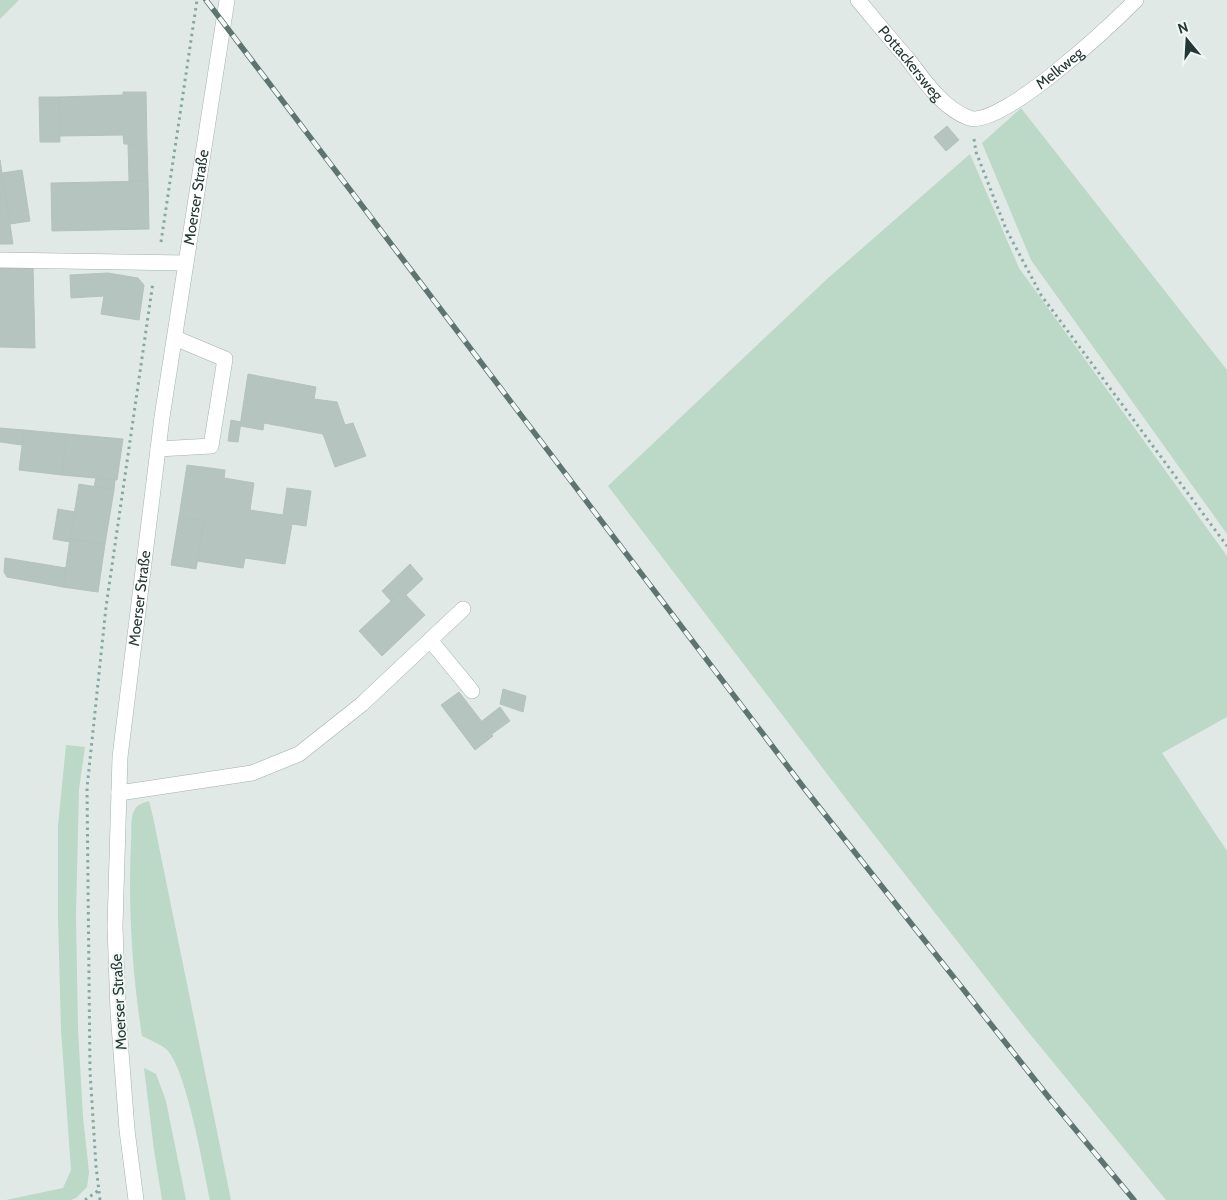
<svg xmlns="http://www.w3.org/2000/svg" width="1227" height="1200" viewBox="0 0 1227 1200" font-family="Cabin,sans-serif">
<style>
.green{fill:#bcd8c7}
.building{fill:#b6c4c0;stroke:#b4c2be}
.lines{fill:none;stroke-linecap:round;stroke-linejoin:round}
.service-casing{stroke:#a4b0ae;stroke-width:16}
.minor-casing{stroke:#a4b0ae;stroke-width:16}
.secondary-casing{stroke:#a1b4af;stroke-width:16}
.path{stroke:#85a9a2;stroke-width:3;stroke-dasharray:2.5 4;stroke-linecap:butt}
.service{stroke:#fff;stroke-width:15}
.minor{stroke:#fff;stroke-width:15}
.secondary{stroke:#fff;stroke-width:15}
.rail-casing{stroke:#5e7470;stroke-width:5.5}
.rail{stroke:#f1f7f4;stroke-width:4;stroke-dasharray:11;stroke-linecap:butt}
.labels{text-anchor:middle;stroke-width:4;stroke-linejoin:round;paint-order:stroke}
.street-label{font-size:15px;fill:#233835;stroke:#f1f7f4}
</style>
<rect width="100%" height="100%" fill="#e1e9e7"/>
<!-- green -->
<g class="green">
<path d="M0,0H19L0,19Z"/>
<path d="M1021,108L1227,370V534L1031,260L982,143Z"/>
<path d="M970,154L1019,268L1227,556V717L1162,753L1227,851V1200H1166L1025,1028L850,804L608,486L827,279Z"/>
<path d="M66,745L85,747L79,789L76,915L78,1029L83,1117L89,1172L87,1187L76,1198L71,1200H6L63,1188L71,1170L61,1030L58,917V826Z"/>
<path d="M149,801L153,817L231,1200H210C204,1171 186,1066 166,1049C160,1044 150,1040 142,1036C132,972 128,906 131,841C132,833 130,818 134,811C137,804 143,803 149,801Z"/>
<path d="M144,1068L156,1074L166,1101L186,1200H162L154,1150Z"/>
</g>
<!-- building -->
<g class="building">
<path d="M123,92H146L147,144H124L123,135L60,136L59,97L123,95Z"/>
<path d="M39,97H59L60,142H40Z"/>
<path d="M947,126L959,140L946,151L934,137Z"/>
<path d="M128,144H147L148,181H129Z"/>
<path d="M0,160L2,173L13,244H0Z"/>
<path d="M22,170L30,221L10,224L2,173Z"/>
<path d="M148,181L149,229L52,231L51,183Z"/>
<path d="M0,266H33L35,348L0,347Z"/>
<path d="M108,273L138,278L144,285L139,320L101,314L104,296L71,298L70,275Z"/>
<path d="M248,374L316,387L314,399L337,402L345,425L353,423L366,456L335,467L323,434L264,423L263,430L240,426Z"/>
<path d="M231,420L241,422L238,442L228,441Z"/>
<path d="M0,428L24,430L22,445L0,442Z"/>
<path d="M24,430L67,434L62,475L19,470Z"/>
<path d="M67,434L123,439L117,480L62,475Z"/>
<path d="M187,465L225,470L224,478L254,483L250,510L283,515L287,488L311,491L306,526L292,524L285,564L245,558L243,568L197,561L204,521L179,517Z"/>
<path d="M96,478L115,480L114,490L94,487Z"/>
<path d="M79,484L114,490L105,544L70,539Z"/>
<path d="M58,509L75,512L70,542L53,539Z"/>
<path d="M179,517L204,521L196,569L171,565Z"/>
<path d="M70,539L105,544L98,592L63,587Z"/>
<path d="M5,558L66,568L63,587L7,577L4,572Z"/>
<path d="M410,564L423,579L406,595L402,591L391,601L382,591Z"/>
<path d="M402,591L425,615L382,656L359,631Z"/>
<path d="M503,689L526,696L523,712L500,704Z"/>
<path d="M459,692L493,736L475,750L441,705Z"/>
<path d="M500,707L510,721L492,734L482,721Z"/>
</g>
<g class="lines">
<!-- service casing -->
<g class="service-casing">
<g id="service">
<path d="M0,260L186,263"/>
<path d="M158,449L211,446L225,359L175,338"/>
<path d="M430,640L472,691"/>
<path d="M119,793L252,773L299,754L362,704L463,609"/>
</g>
</g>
<!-- minor casing -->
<g class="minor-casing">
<g id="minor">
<path id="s1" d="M858,0C874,19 890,39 907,58C924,80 942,108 969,118C1001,129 1112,24 1136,0"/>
</g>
</g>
<!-- secondary casing -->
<g class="secondary-casing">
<g id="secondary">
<path id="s2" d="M136,1200L127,1130L118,1012L115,926L120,757L162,417L227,0"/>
</g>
</g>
<!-- path -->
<g class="path">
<path d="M974,139L976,152L1006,229L1041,295L1227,546"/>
<path d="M161,242L197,0"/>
<path d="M85,1200L99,1190"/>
<path d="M100,1200L96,1166L90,1071L87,788L106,607L153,282"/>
</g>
<!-- service -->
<use href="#service" class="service"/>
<!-- minor -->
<use href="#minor" class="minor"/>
<!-- secondary -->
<use href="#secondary" class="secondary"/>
<!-- rail casing -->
<g class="rail-casing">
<path id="rail" d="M206,0L804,788L1050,1099L1134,1200"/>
</g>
<!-- rail -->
<use href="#rail" class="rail"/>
</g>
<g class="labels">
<!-- street labels -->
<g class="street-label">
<text dy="5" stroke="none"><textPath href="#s1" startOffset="82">Pottackersweg</textPath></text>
<text dy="5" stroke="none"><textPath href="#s1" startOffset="269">Melkweg</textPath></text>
<text dy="5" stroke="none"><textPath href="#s2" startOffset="1009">Moerser Straße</textPath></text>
<text dy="5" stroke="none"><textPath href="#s2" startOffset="604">Moerser Straße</textPath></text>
<text transform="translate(119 1002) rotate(-93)" y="5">Moerser Straße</text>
</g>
</g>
<!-- north arrow -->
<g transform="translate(1187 40) rotate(342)" stroke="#f1f7f4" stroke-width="4" paint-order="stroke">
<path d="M0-4L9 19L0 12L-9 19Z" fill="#233835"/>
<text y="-8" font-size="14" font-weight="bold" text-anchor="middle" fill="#233835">N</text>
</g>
</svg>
